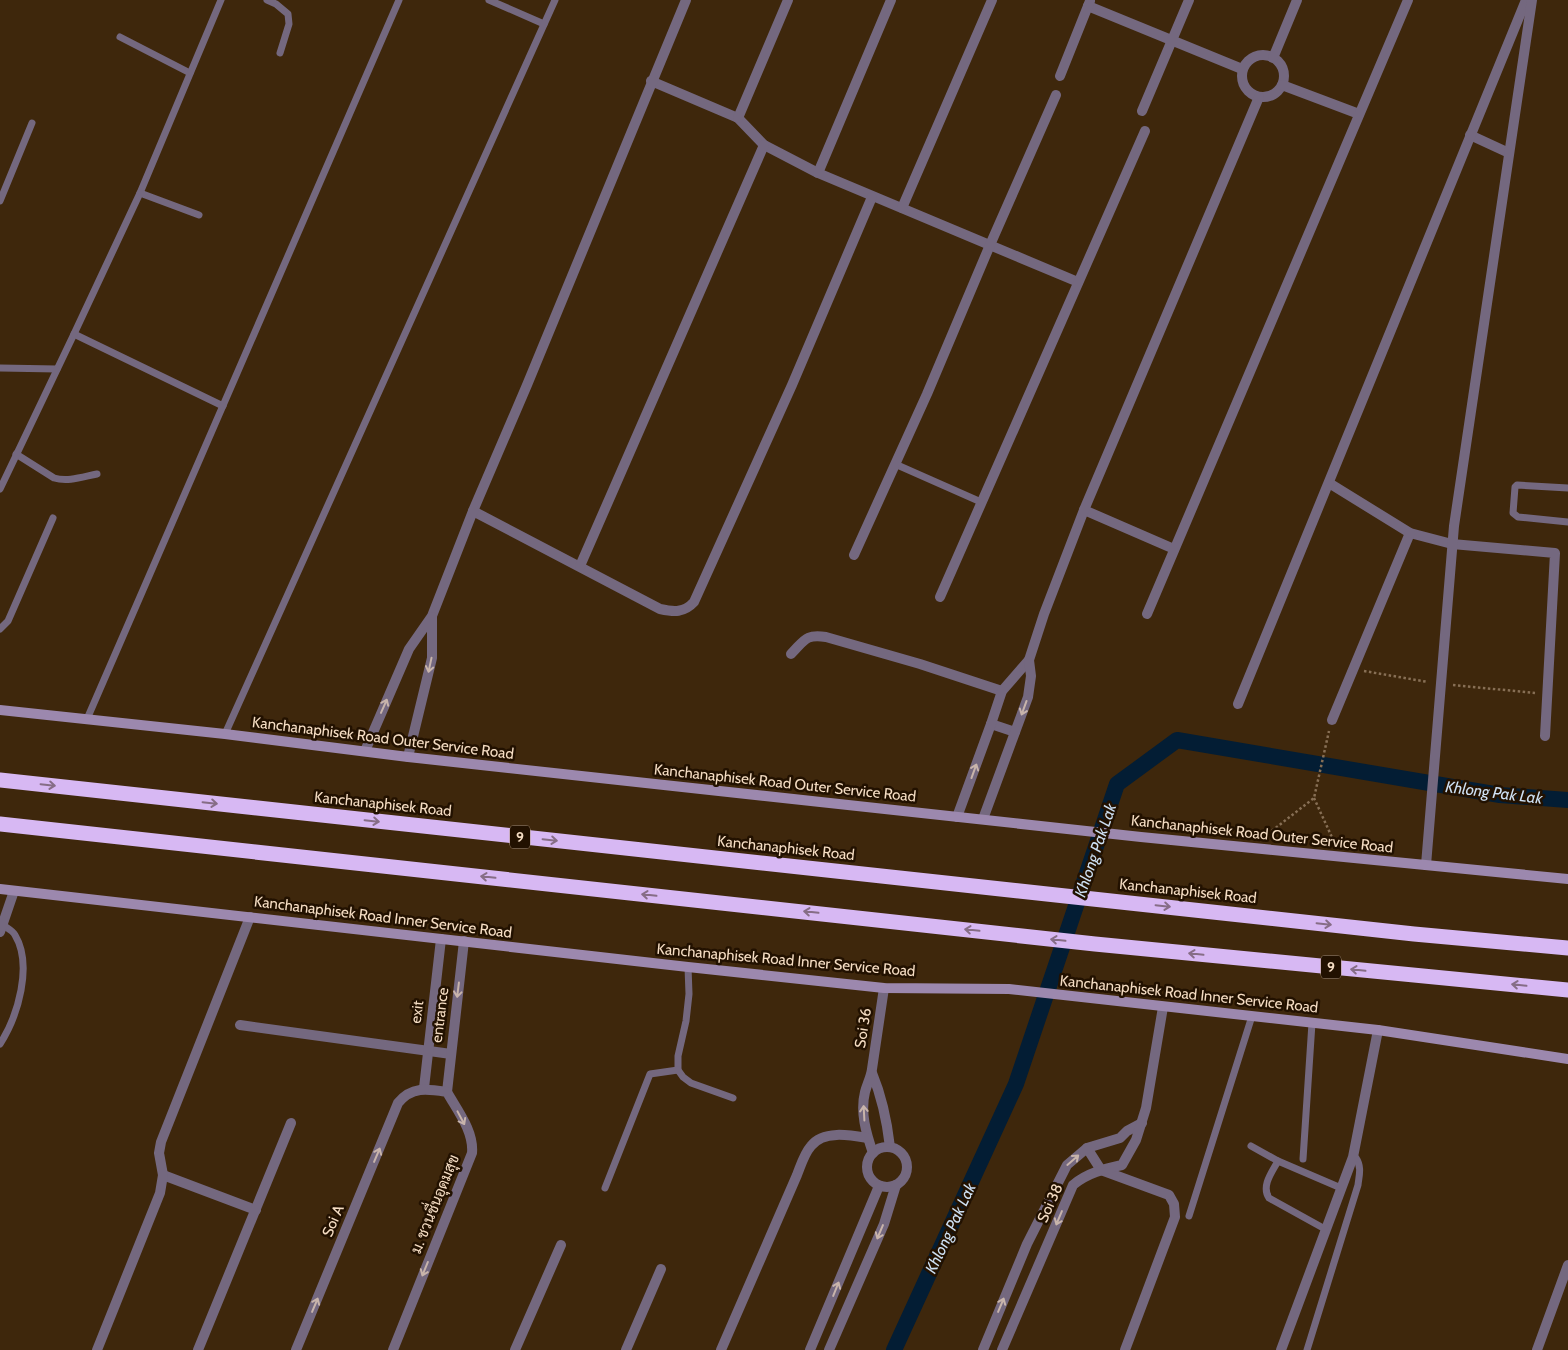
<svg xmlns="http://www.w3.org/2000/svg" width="1568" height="1350" viewBox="0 0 1568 1350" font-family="Cabin,Sarabun,sans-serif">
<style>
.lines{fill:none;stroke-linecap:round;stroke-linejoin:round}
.canal{stroke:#031d34;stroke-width:16}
.path{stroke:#876f55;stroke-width:2.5;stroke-dasharray:2.5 2.5;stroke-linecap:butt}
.service{stroke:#74687f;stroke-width:7}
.minor{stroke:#74687f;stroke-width:10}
.secondary{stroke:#9c88ae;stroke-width:10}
.motorway{stroke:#d7b8f3;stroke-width:15}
.oneway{stroke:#c8b4ab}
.oneway2{stroke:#866d86}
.labels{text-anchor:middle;stroke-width:5;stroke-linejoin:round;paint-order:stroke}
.shield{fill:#210;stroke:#b6a088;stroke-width:1}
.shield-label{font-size:14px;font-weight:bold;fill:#f5ddc3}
.street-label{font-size:15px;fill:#f5ddc3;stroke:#210}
.water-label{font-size:16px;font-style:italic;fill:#cee1f4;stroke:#210}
</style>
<rect width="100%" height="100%" fill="#3e270c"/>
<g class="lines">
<!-- canal -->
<path class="canal" d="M894,1350L1016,1084L1117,784L1177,740L1500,795L1568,800"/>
<!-- path -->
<g class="path">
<path d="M1364,671L1428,682"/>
<path d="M1453,685L1535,693"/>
<path d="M1314,798L1335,844"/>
<path d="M1264,837L1314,798L1329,731"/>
</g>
<!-- service -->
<g class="service">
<path d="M267,0L276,4L288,14L289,24L280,53"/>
<path d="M489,0L544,24"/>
<path d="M120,37L190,73"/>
<path d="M140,193L221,0"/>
<path d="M0,201L32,123"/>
<path d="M74,334L223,406"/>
<path d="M0,368L57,369"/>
<path d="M16,454L54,478C68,482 82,477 97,474"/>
<path d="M895,464L981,502"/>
<path d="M1568,488L1517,485L1515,487L1513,513L1518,517L1568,522"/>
<path d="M0,489L74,334L140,193L199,215"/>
<path d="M0,629L8,621L53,518"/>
<path d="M87,719L399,0"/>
<path d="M225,734L555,0"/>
<path d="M688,967L689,994L686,1021L678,1056V1070L683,1077L691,1083L733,1098"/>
<path d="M0,1044C18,1016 33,965 15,935C13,931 7,928 3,925"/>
<path d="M1251,1146L1278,1161L1341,1188"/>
<path d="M1303,1159L1312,1023"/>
<path d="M1278,1161C1272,1172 1261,1186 1269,1198L1325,1229"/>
<path d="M605,1188L650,1074L678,1070"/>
<path d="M1189,1216L1252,1016"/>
<path d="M1307,1350L1358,1185C1359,1176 1362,1167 1356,1158L1353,1157"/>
</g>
<!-- minor -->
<g class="minor">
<path d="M1088,6L1242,69"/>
<circle cx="1263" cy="76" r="21"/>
<path d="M1273,58L1297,0"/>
<path d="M1060,76L1090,1"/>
<path d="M651,81L738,118L764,145L818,173L1078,282"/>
<path d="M1282,85L1359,114"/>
<path d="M1142,111L1189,0"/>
<path d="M738,118L788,0"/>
<path d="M1470,135L1509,153"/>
<path d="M818,173L891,0"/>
<path d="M902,208L992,0"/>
<path d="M1329,483L1410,533L1452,544L1555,553L1545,736"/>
<path d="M1084,510L1174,549"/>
<path d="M473,511L660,609C674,612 684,613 694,602L792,385L872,197"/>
<path d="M854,555L927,394L990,245L1056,95"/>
<path d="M580,566L764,145"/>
<path d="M940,597L1145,131"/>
<path d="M1147,614L1408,0"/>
<path d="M791,654C805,640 805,634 826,637L920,664L1002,691"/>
<path d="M1238,704L1526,0"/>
<path d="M1332,720L1410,533"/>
<path d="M991,724L1015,732"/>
<path d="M365,751L409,649L432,616L473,511L527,385L686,0"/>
<path d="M408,757L432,658V617"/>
<path d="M957,817L991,724L1002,691L1029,660"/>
<path d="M983,819L1028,697L1031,676L1029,660L1044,614L1084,510L1259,97"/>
<path d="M1426,865L1454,526L1532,0"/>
<path d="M0,932L14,891"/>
<path d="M240,1025L451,1054"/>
<path d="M872,1073C882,1097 887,1121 890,1147"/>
<path d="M424,1088L441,939"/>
<path d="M447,1092L464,941"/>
<circle cx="887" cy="1167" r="20"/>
<path d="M1087,1148L1101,1170L1169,1195L1174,1204L1175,1217L1125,1350"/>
<path d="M873,1153C866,1133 860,1112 865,1092C867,1084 871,1077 872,1069C876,1042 880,1015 884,988"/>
<path d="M163,1175L256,1210"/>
<path d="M97,1350L160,1193L163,1175L159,1153L161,1142L250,917"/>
<path d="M198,1350L291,1123"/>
<path d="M296,1350L398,1103C412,1086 428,1089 447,1092C457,1110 474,1131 472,1153L393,1350"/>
<path d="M515,1350L561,1245"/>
<path d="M626,1350L661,1269"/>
<path d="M721,1350L797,1175C801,1165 804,1154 811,1146C823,1130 850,1135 867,1138"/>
<path d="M810,1350L879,1186"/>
<path d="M829,1350L884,1224L896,1185"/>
<path d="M983,1350L1027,1244L1067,1165L1087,1148L1120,1138L1127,1131L1142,1123"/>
<path d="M1002,1350L1073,1185C1087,1173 1104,1169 1122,1165L1136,1140L1146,1108L1163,1007"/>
<path d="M1281,1350L1353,1157L1378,1030"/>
<path d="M1537,1350L1568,1265"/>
</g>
<!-- secondary -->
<g class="secondary">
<path d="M0,710L225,734L408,757L1141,837L1568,879"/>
<path d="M0,889L688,967L884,988L1009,989L1378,1030L1568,1059"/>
</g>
<!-- motorway -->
<g class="motorway">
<path d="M0,780L1414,934L1568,948"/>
<path d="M0,824L1095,944L1568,990"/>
</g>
</g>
<!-- one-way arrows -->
<defs><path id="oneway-shaft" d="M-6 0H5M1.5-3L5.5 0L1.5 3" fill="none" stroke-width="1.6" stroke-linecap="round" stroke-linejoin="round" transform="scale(1.25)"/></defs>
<g class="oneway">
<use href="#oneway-shaft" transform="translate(430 665) rotate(102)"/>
<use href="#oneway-shaft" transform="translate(384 706) rotate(-66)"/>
<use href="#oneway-shaft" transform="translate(1024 708) rotate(110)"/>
<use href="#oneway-shaft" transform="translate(974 771) rotate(-70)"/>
<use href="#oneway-shaft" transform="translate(458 990) rotate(97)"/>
<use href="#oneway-shaft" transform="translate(864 1113) rotate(-93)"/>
<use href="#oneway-shaft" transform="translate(461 1118) rotate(62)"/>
<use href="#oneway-shaft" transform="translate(377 1155) rotate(-67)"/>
<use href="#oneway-shaft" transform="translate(1073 1160) rotate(-41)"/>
<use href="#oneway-shaft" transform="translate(1059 1218) rotate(113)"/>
<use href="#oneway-shaft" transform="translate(880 1232) rotate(113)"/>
<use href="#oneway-shaft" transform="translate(425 1269) rotate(112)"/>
<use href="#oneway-shaft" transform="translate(836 1289) rotate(-68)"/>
<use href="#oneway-shaft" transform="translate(315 1305) rotate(-67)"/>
<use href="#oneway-shaft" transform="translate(1001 1305) rotate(-67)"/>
</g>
<g class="oneway2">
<use href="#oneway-shaft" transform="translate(48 785) rotate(6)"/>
<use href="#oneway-shaft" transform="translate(210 803) rotate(6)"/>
<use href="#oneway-shaft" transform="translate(372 821) rotate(6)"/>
<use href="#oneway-shaft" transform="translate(550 840) rotate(6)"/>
<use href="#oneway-shaft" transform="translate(488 877) rotate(-174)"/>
<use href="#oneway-shaft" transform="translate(649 895) rotate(-174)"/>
<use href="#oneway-shaft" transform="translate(1163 906) rotate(6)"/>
<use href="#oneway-shaft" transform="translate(811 912) rotate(-174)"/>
<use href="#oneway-shaft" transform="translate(1324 924) rotate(6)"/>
<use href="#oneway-shaft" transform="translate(972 930) rotate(-174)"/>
<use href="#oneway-shaft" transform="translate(1058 940) rotate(-174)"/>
<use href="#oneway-shaft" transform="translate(1196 954) rotate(-174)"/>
<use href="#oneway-shaft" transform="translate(1358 970) rotate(-174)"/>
<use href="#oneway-shaft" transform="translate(1519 985) rotate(-174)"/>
</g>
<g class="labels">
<!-- shield labels -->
<g class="shield">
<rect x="510" y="825.5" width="20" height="23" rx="4"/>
<rect x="1321" y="955.5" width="20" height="23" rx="4"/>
</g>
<g class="shield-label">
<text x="520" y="842">9</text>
<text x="1331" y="972">9</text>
</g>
<!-- street labels -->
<g class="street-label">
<text transform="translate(383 738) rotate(7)" y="5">Kanchanaphisek Road Outer Service Road</text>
<text transform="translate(785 783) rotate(6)" y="5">Kanchanaphisek Road Outer Service Road</text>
<text transform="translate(383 804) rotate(6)" y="5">Kanchanaphisek Road</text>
<text transform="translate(1262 834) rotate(6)" y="5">Kanchanaphisek Road Outer Service Road</text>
<text transform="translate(786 848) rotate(6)" y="5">Kanchanaphisek Road</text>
<text transform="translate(1188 891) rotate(6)" y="5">Kanchanaphisek Road</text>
<text transform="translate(383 917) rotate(7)" y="5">Kanchanaphisek Road Inner Service Road</text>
<text transform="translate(786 960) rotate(5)" y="5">Kanchanaphisek Road Inner Service Road</text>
<text transform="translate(1189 994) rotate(6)" y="5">Kanchanaphisek Road Inner Service Road</text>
<text transform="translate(417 1012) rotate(-83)" y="5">exit</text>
<text transform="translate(440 1015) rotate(-83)" y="5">entrance</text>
<text transform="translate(863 1028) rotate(-81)" y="5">Soi 36</text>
<text transform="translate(1050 1203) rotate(-66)" y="5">Soi 38</text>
<text transform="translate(435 1204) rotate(-68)" y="5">ม. ชวนชื่นอุดมสุข</text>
<text transform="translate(333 1221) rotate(-67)" y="5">Soi A</text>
</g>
<!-- water labels -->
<g class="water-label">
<text transform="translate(1494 792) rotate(7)" y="6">Khlong Pak Lak</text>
<text transform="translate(1095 850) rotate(-71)" y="6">Khlong Pak Lak</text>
<text transform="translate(950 1228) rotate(-65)" y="6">Khlong Pak Lak</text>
</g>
</g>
</svg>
